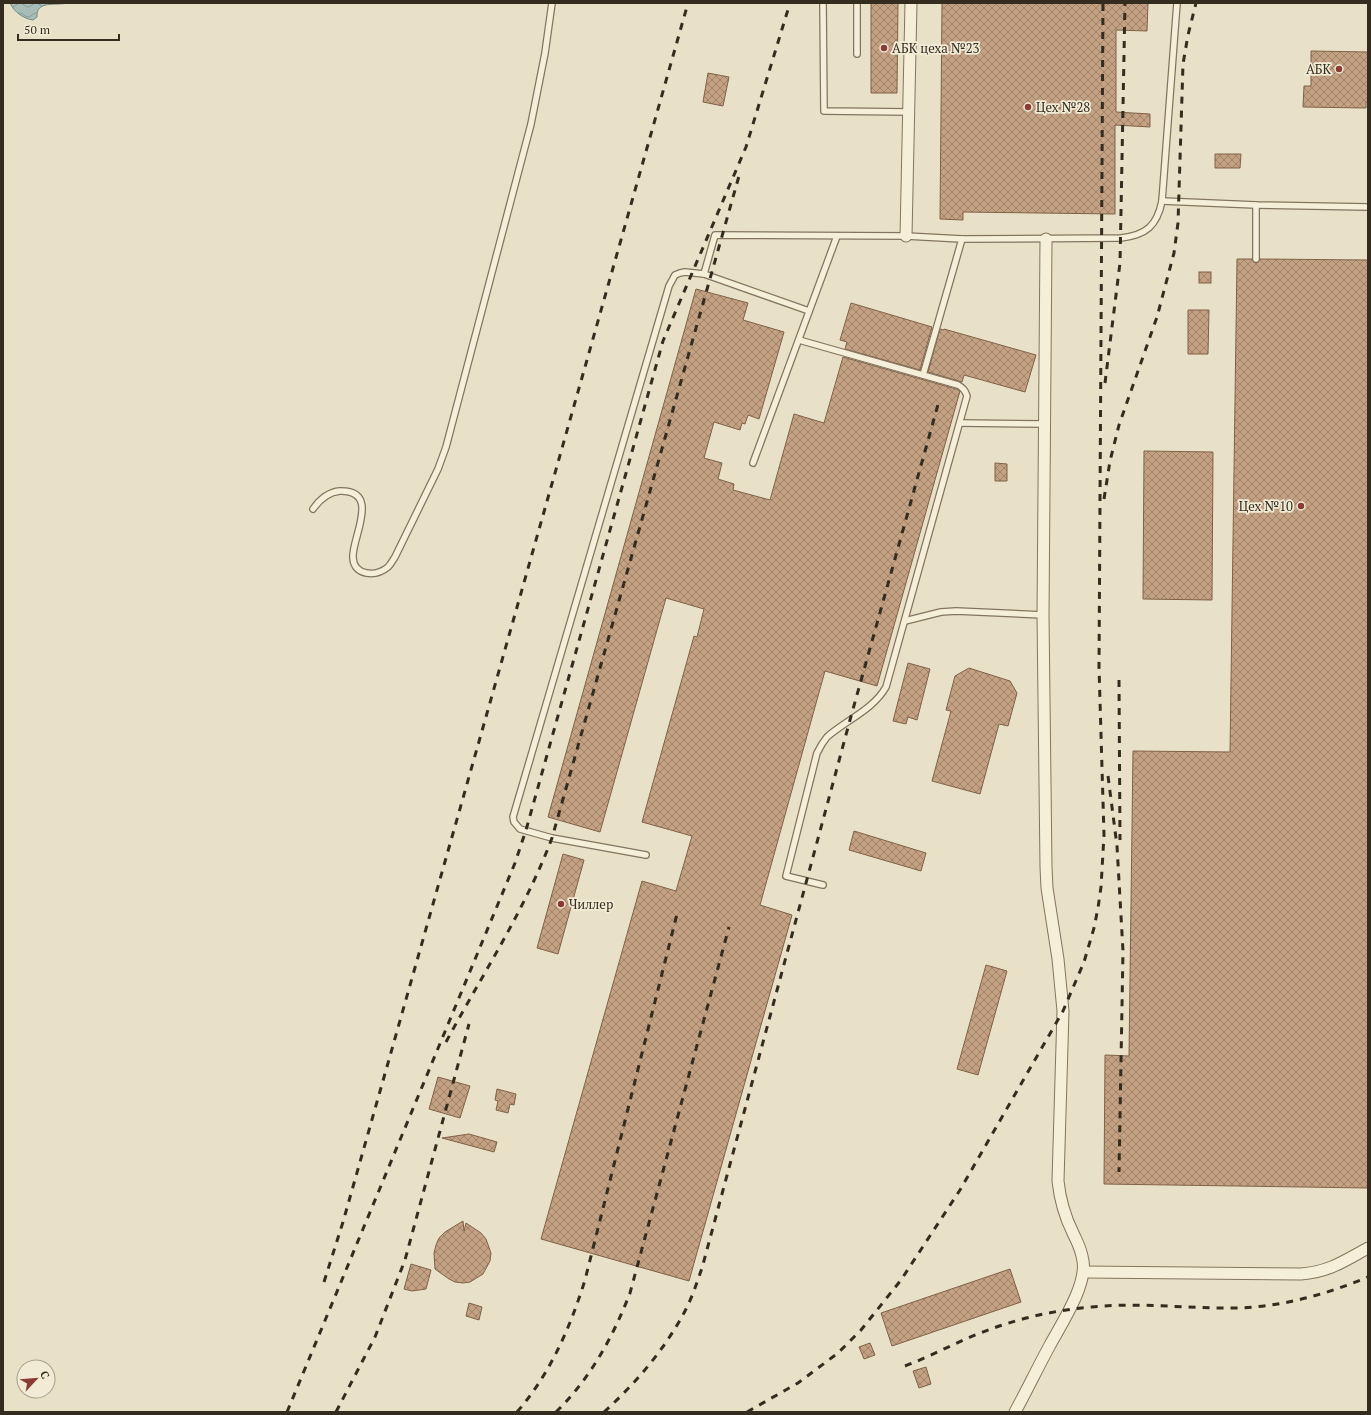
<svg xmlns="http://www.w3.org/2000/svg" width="1371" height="1415" viewBox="0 0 1371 1415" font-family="'PT Serif',serif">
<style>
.water{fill:url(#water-waves);stroke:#708b86}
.building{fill:url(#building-cross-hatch);stroke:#7f6147}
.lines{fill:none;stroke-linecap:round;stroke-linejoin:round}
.lane-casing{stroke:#83745f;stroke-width:8}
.street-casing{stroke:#83745f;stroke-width:13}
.lane{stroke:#f5eed9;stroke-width:5.5}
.street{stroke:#f5eed9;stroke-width:11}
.rail{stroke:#352c20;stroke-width:3;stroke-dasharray:7 7;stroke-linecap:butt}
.poi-dot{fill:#8a3b36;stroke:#f1ebd6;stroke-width:1.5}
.labels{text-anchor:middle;stroke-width:3.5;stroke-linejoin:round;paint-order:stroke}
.poi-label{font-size:13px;fill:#352c20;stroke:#f1ebd6;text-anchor:start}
</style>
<defs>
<pattern id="water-waves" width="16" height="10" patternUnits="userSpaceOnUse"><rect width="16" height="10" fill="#a8bdb8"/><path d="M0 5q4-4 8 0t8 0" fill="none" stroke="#8a9a95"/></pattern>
<pattern id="building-cross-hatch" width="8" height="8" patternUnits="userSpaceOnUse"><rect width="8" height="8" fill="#c3a182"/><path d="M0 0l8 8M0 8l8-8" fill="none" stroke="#9f836a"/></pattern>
</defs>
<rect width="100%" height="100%" fill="#e9e1c7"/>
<!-- water -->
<path class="water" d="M10,3H68C55,6 36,0 37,17L33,20C24,19 14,12 10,3Z"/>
<!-- building -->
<g class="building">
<path d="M871,3H898L897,93H871Z"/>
<path d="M942,3H1148L1147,31L1116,30V112L1150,114V127L1115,125V214L963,212V220L940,219Z"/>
<path d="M1311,51L1368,52V102H1366V108L1303,107L1304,86H1311Z"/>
<path d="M708,73L729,77L723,106L703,102Z"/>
<path d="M1215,154H1241L1240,168H1215Z"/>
<path d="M1237,259H1252L1253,261L1256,263L1258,262L1260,259L1368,260V1188L1104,1184L1105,1055L1129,1056L1133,751L1230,752Z"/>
<rect x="1199" y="272" width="12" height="11"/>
<path d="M696,289L748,303L743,320L784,332L759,419L748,415L745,424L742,423L740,430L714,422L704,458L722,463L718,479L734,484L733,490L770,500L794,414L824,423L843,357L956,389L960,391L877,686L825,671L760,905L792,915L689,1281L541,1239L642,881L676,891L692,836L642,822L694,636L697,637L704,609L666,598L600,832L548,817Z"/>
<path d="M851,303L932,327L920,370L845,349L847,342L840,340Z"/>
<path d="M1188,310H1209L1208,354H1188Z"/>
<path d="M940,329L944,330V329L1036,355L1025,392L964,375L962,382L928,372Z"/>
<path d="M1144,451L1213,452L1212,600L1143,599Z"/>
<path d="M995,463L1007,464V481H995Z"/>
<path d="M908,663L930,669L917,720L908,717L906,724L893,721Z"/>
<path d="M969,668L1010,681L1017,693L1008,726L999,724L980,794L932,781L951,711L946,710L955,676Z"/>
<path d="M854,831L926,853L921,871L849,850Z"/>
<path d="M563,854L584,860L558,954L537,948Z"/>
<path d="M986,965L1007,971L978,1075L957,1069Z"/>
<path d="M438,1077L470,1086L460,1118L429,1109Z"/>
<path d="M497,1089L516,1094L514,1105L510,1104L508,1113L496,1110L498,1101L495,1100Z"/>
<path d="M469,1134L497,1142L494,1152L442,1138Z"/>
<path d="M463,1221L464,1231L466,1223L481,1233L486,1239L491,1253L490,1261L483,1274L470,1282L463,1283L455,1282L449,1279L435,1269L434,1253L436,1245L439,1238L445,1232Z"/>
<path d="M411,1264L431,1270L426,1289L412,1291L404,1289Z"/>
<path d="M1010,1269L1021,1302L892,1346L881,1313Z"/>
<path d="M469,1303L482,1307L479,1320L466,1316Z"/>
<path d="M870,1343L875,1355L864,1359L859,1347Z"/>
<path d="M926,1367L931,1384L919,1388L913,1371Z"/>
</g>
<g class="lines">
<!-- lane casing -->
<g class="lane-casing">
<g id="lane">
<path d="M823,3L824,111L909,112"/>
<path d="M857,3V54"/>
<path d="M1162,201L1256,205L1368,207"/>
<path d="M1256,205V259"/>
<path d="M704,274L715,235L906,236L962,239L1121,238C1146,235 1157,226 1162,201L1177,3"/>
<path d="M799,340L958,385C963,388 965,390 967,396L886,687C873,710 846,720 827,737L822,744L817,753L786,876L823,885"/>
<path d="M923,375L962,239"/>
<path d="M960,423L1044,424"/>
<path d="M753,463L837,236"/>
<path d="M313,509C320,499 328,492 340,491C382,490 351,539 353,558C354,576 376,577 388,567C391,564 393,560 395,557L438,469L446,447L531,124L545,53L552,3"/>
<path d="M905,621L941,612L956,611L1043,615"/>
<path d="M646,855L552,838L520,829L514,822L513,817L669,286L675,275L680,273L685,272L704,274L809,311"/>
</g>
</g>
<!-- street casing -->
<g class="street-casing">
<g id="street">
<path d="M906,236L911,3"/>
<path d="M1084,1272L1301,1274C1329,1272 1344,1261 1368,1248"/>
<path d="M1015,1412C1027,1390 1038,1367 1050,1345C1062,1323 1087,1285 1083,1261C1081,1248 1078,1244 1073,1233C1064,1215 1060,1200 1058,1181L1063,1011L1058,959L1047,888L1046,867L1043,615L1046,239"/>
</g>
</g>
<!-- lane -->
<use href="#lane" class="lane"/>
<!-- street -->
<use href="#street" class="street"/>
<!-- rail -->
<g class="rail">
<path d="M1105,383L1120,263L1125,3"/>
<path d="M1104,499L1110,461L1119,425L1157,317L1174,253L1178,223L1183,64L1188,35L1196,3"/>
<path d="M1119,680L1120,840"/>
<path d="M1108,776L1117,846L1123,951L1119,1172"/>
<path d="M446,1042C482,975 525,910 552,838L739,176"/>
<path d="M324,1282L343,1222L688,3"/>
<path d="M905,1366C934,1355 962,1339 991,1329C1024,1317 1057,1310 1092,1307C1141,1302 1190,1309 1240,1308C1285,1306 1327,1294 1368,1277"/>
<path d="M287,1412L515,863L526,830L663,341L746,147L790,3"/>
<path d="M336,1412L375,1337L405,1260L469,1024"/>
<path d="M517,1412C550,1374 570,1328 585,1280L677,914"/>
<path d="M556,1412C590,1379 613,1337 630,1293L729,927"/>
<path d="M604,1412C636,1383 665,1349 685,1311C692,1298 697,1282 702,1268L850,720L939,401"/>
<path d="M747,1412L798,1383L838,1353L861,1330L901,1280L960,1190L1063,1011L1084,962L1094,928L1098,908L1101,887L1104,835L1099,667L1103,3"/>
</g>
</g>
<!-- markers -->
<g class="poi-dot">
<circle cx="884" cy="48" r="4"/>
<circle cx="1339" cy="69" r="4"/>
<circle cx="1028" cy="107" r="4"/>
<circle cx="1301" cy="506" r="4"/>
<circle cx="561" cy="904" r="4"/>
</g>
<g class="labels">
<!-- poi labels -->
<g class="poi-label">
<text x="892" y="53">АБК цеха №23</text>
<text x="1331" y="74" text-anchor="end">АБК</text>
<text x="1036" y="112">Цех №28</text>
<text x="1293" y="511" text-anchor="end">Цех №10</text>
<text x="569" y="909">Чиллер</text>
</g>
</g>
<!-- border -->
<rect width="1371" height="1415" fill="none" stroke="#352c20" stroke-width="8"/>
<!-- north arrow -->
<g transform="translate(36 1379) rotate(64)"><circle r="19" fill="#f1ebd6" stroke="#a69f8d"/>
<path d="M0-3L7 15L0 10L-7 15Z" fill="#8a3b36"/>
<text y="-6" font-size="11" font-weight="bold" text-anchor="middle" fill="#352c20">С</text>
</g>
<!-- scale -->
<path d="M18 34v6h101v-6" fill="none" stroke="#352c20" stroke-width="2"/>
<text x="24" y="34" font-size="12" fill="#352c20" stroke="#f1ebd6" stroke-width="3" paint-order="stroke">50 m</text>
</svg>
